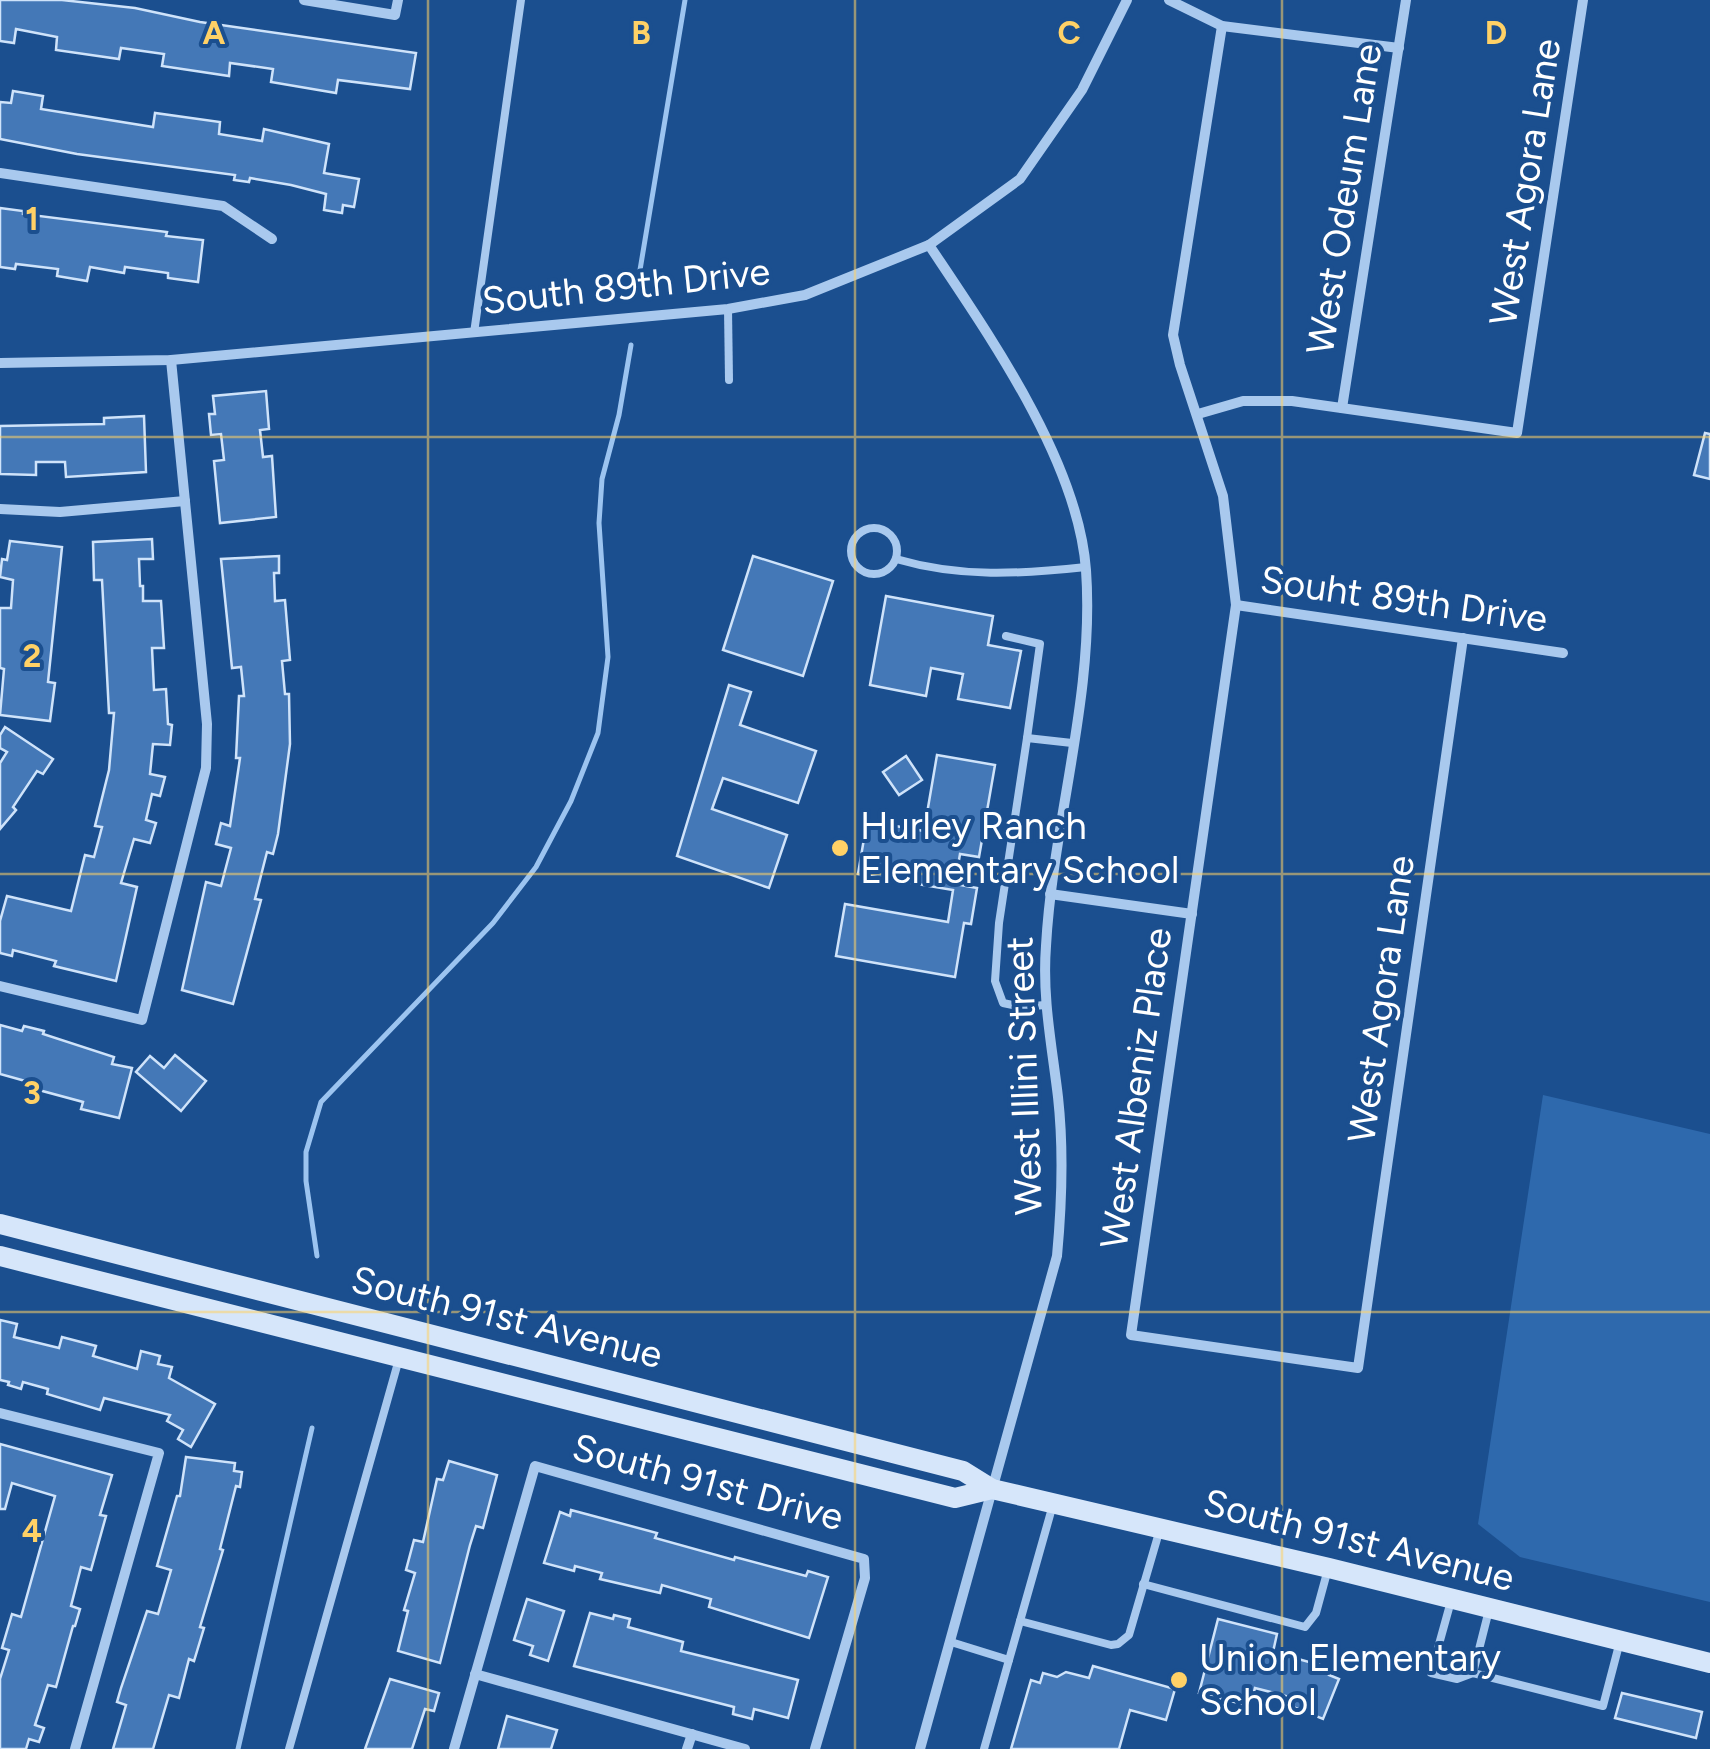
<svg xmlns="http://www.w3.org/2000/svg" width="1710" height="1749" viewBox="0 0 1710 1749" font-family="Figtree,sans-serif">
<style>
.green{fill:#2e69ad}
.lines{fill:none;stroke-linecap:round;stroke-linejoin:round}
.stream{stroke:#9cc4f0;stroke-width:5}
.building{fill:#4478b7;stroke:#cfe3fa;stroke-width:2.5}
.lane{stroke:#a9c9ee;stroke-width:8}
.street{stroke:#a9c9ee;stroke-width:10}
.secondary{stroke:#d6e6fa;stroke-width:20}
.grid{fill:none;stroke:#ffd166;stroke-width:2.5;stroke-opacity:0.55}
.poi-dot{fill:#ffd166;stroke:#1b4f8f;stroke-width:4}
.labels{text-anchor:middle;stroke-width:8;stroke-linejoin:round;paint-order:stroke}
.street-label{font-size:38px;fill:#fff;stroke:#1b4f8f}
.poi-label{font-size:38px;fill:#fff;stroke:#1b4f8f;text-anchor:start}
.grid-label{font-size:32px;text-anchor:middle;font-weight:bold;fill:#ffd166;stroke:#1b4f8f;stroke-width:8;stroke-linejoin:round;paint-order:stroke}
</style>
<rect width="100%" height="100%" fill="#1b4f8f"/>
<!-- green -->
<path class="green" d="M1543,1095L1710,1134V1602L1520,1557L1478,1524Z"/>
<g class="lines">
<!-- stream -->
<g class="stream">
<path d="M638,282L685,0"/>
<path d="M317,1256L306,1181V1152L321,1102L493,923L536,867L571,801L598,733L608,657L599,523L602,479L619,415L631,345"/>
<path d="M238,1749L312,1428"/>
</g>
</g>
<!-- building -->
<g class="building">
<path d="M0,0H62L135,8L200,22L416,53L410,89L338,80L336,93L271,82L273,69L230,63L229,76L162,66L164,54L121,48L119,59L56,50L57,37L16,29L14,43L0,41Z"/>
<path d="M13,91L43,96L41,109L153,127L155,113L220,122L219,134L262,141L264,129L329,144L324,173L359,179L354,207L343,205L342,213L324,210L326,194L291,185L250,178L249,182L234,180L235,175L77,154L0,139V102L11,103Z"/>
<path d="M0,208L23,211V214L167,232L166,236L203,240L198,282L168,278V273L125,267L124,273L90,267L87,281L57,276L58,269L16,264L15,269L0,267Z"/>
<path d="M266,391L269,429L260,430L263,457L272,456L276,517L220,523L214,461L224,460L221,434L211,435L209,414H215L213,396Z"/>
<path d="M144,416L146,472L66,477L65,462H36V475L0,474V426L104,424V418Z"/>
<path d="M1705,433L1710,434V479L1694,475Z"/>
<path d="M152,539L153,559H139L140,586H143V601H161L164,648H152L154,690L166,689L168,724L172,725L170,745L153,744L150,774L165,777L160,796L152,794L146,820L156,823L150,843L134,839L121,883L137,887L116,981L54,966L56,961L13,950L12,956L0,953V921L7,896L71,911L85,855L94,857L102,827L95,826L109,770L114,713H109L102,580H94L93,542Z"/>
<path d="M10,541L62,547L48,682L55,683L50,721L0,715L4,669L0,668V608H11L13,580L0,577L2,559L7,560Z"/>
<path d="M279,556V573H274L275,601L285,600L290,660L282,661L285,694H289L290,744L278,834L273,854L267,852L255,899L261,900L233,1004L182,990L206,882L221,886L231,848L216,844L221,823L230,826L240,758H236L239,696H244L241,667L232,668L221,559Z"/>
<path d="M753,556L833,581L803,676L723,650Z"/>
<path d="M886,596L993,616L988,645L1021,651L1010,708L958,699L963,674L931,668L926,696L870,685Z"/>
<path d="M729,685L751,692L740,725L816,751L798,803L723,778L712,809L787,835L769,888L677,856Z"/>
<path d="M5,727L53,759L43,774L37,771L13,807L16,810L0,829V763L7,752L0,748V735Z"/>
<path d="M937,755L995,765L979,857L960,854L955,884L977,888L971,924L964,923L955,977L836,956L845,904L948,922L953,890L858,874L867,821L924,831Z"/>
<path d="M906,756L922,780L899,795L883,772Z"/>
<path d="M0,1025L22,1031L24,1026L44,1031L43,1034L114,1057L112,1064L132,1068L119,1118L81,1109L83,1102L35,1089L36,1084L0,1074Z"/>
<path d="M175,1055L206,1081L181,1111L136,1072L150,1056L164,1068Z"/>
<path d="M0,1320L17,1324L14,1337L59,1348L62,1337L96,1346L93,1356L137,1369L141,1351L160,1356L158,1364L172,1367L169,1378L215,1404L191,1447L178,1439L183,1430L167,1421L170,1415L104,1398L100,1410L47,1394L48,1389L23,1382L21,1389L8,1385L9,1382L0,1380Z"/>
<path d="M0,1444L112,1475L100,1515L106,1516L91,1570L81,1567L71,1606L80,1609L75,1626H73L56,1687L48,1685L35,1725L44,1728L39,1742L29,1739L26,1749H0V1679L9,1650L2,1648L12,1614L21,1617L55,1496L12,1483L5,1509H0Z"/>
<path d="M186,1457L235,1463L234,1471L242,1472L240,1487L236,1486L220,1549L223,1550L200,1627L204,1628L194,1661L189,1659L179,1698L169,1695L153,1749H113L126,1705L117,1702L121,1688L147,1611L158,1614L171,1570L157,1566L177,1496H180Z"/>
<path d="M449,1461L497,1475L483,1528L476,1526L470,1545L440,1663L398,1651L408,1611L404,1610L415,1573L406,1570L414,1540L423,1542L437,1479L443,1480Z"/>
<path d="M571,1510L657,1533L655,1538L734,1560L735,1557L806,1576L808,1571L828,1577L809,1638L709,1607L711,1599L662,1585L660,1593L600,1579L602,1573L575,1566L574,1571L544,1563L560,1512L570,1516Z"/>
<path d="M527,1599L564,1611L548,1661L530,1655L533,1646L514,1640Z"/>
<path d="M590,1613L613,1619L614,1615L630,1619L628,1627L683,1642L681,1651L798,1680L788,1718L754,1709L752,1719L733,1714L734,1707L574,1666Z"/>
<path d="M1218,1619L1277,1634L1273,1652L1331,1668L1329,1675L1339,1679L1323,1719L1283,1703L1286,1696L1255,1688L1250,1706L1199,1693Z"/>
<path d="M1093,1666L1175,1689L1166,1720L1130,1710L1119,1749H1011L1031,1680L1040,1683L1043,1673L1057,1677L1066,1672L1089,1678Z"/>
<path d="M390,1679L439,1693L434,1711L425,1709L412,1749H365Z"/>
<path d="M1622,1693L1702,1712L1696,1738L1615,1718Z"/>
<path d="M507,1716L557,1730L551,1749H498Z"/>
</g>
<g class="lines">
<!-- lane -->
<g class="lane">
<path d="M728,309L729,380"/>
<path d="M474,333L521,0"/>
<circle cx="874" cy="551" r="23"/>
<path d="M896,559C961,578 1020,574 1086,567"/>
<path d="M1006,636L1040,644L1027,738"/>
<path d="M1045,1005L1022,1007L1003,1003L995,981L999,923L1027,738L1072,743"/>
<path d="M1143,1584L1305,1627L1316,1613L1328,1569"/>
<path d="M1451,1601L1431,1673L1457,1679L1473,1673L1603,1706L1619,1645"/>
<path d="M1020,1621L1111,1645L1118,1644L1129,1635L1160,1529"/>
<path d="M951,1642L1009,1660L984,1749"/>
<path d="M1009,1660L1052,1508"/>
<path d="M1473,1673L1489,1610"/>
<path d="M289,1749L399,1359"/>
</g>
<!-- street -->
<g class="street">
<path d="M304,0L395,15L398,0"/>
<path d="M1169,0L1222,26L1399,48"/>
<path d="M1222,26L1173,335L1180,365L1223,496L1236,605L1131,1335L1358,1368L1463,638"/>
<path d="M0,173L223,206L272,239"/>
<path d="M0,363L171,360L728,309L805,295L929,245L1020,179L1082,90L1127,0"/>
<path d="M1342,408L1406,0"/>
<path d="M1198,414L1243,401H1292L1517,433L1583,0"/>
<path d="M0,509L60,512L185,501"/>
<path d="M1236,605L1563,653"/>
<path d="M1050,894L1192,914"/>
<path d="M0,986L142,1020L206,768L207,724L171,360"/>
<path d="M0,1413L159,1453L75,1749"/>
<path d="M475,1674L745,1749"/>
<path d="M454,1749L535,1466L864,1559L865,1578L815,1749"/>
<path d="M687,1749L692,1734"/>
<path d="M920,1749L1057,1256C1062,1202 1064,1151 1058,1097C1052,1046 1042,998 1046,946C1053,821 1095,695 1086,570C1078,461 989,335 929,245"/>
</g>
<!-- secondary -->
<g class="secondary">
<path d="M0,1224L963,1471L992,1489L1329,1568L1710,1663"/>
<path d="M0,1256L955,1498L992,1489"/>
</g>
</g>
<!-- grid -->
<path class="grid" d="M428,0V1749M855,0V1749M1282,0V1749M0,437H1710M0,874H1710M0,1312H1710"/>
<!-- markers -->
<g class="poi-dot">
<circle cx="840" cy="848" r="10"/>
<circle cx="1179" cy="1680" r="10"/>
</g>
<g class="labels">
<!-- street labels -->
<g class="street-label">
<text transform="translate(1525 182) rotate(-81)" y="13">West Agora Lane</text>
<text transform="translate(1344 199) rotate(-81)" y="13">West Odeum Lane</text>
<text transform="translate(626 286) rotate(-6)" y="13">South 89th Drive</text>
<text transform="translate(1404 599) rotate(8)" y="13">Souht 89th Drive</text>
<text transform="translate(1381 999) rotate(-82)" y="13">West Agora Lane</text>
<text transform="translate(1024 1076) rotate(-92)" y="13">West Illini Street</text>
<text transform="translate(1136 1088) rotate(-82)" y="13">West Albeniz Place</text>
<text transform="translate(507 1317) rotate(14)" y="13">South 91st Avenue</text>
<text transform="translate(708 1482) rotate(15)" y="13">South 91st Drive</text>
<text transform="translate(1359 1540) rotate(14)" y="13">South 91st Avenue</text>
</g>
<!-- poi labels -->
<g class="poi-label">
<text x="860" y="839">Hurley Ranch<tspan x="860" dy="44">Elementary School</tspan></text>
<text x="1199" y="1671">Union Elementary<tspan x="1199" dy="44">School</tspan></text>
</g>
</g>
<g class="grid-label">
<text x="214" y="44">A</text>
<text x="641" y="44">B</text>
<text x="1069" y="44">C</text>
<text x="1496" y="44">D</text>
<text x="32" y="230">1</text>
<text x="32" y="667">2</text>
<text x="32" y="1104">3</text>
<text x="32" y="1542">4</text>
</g>
</svg>
